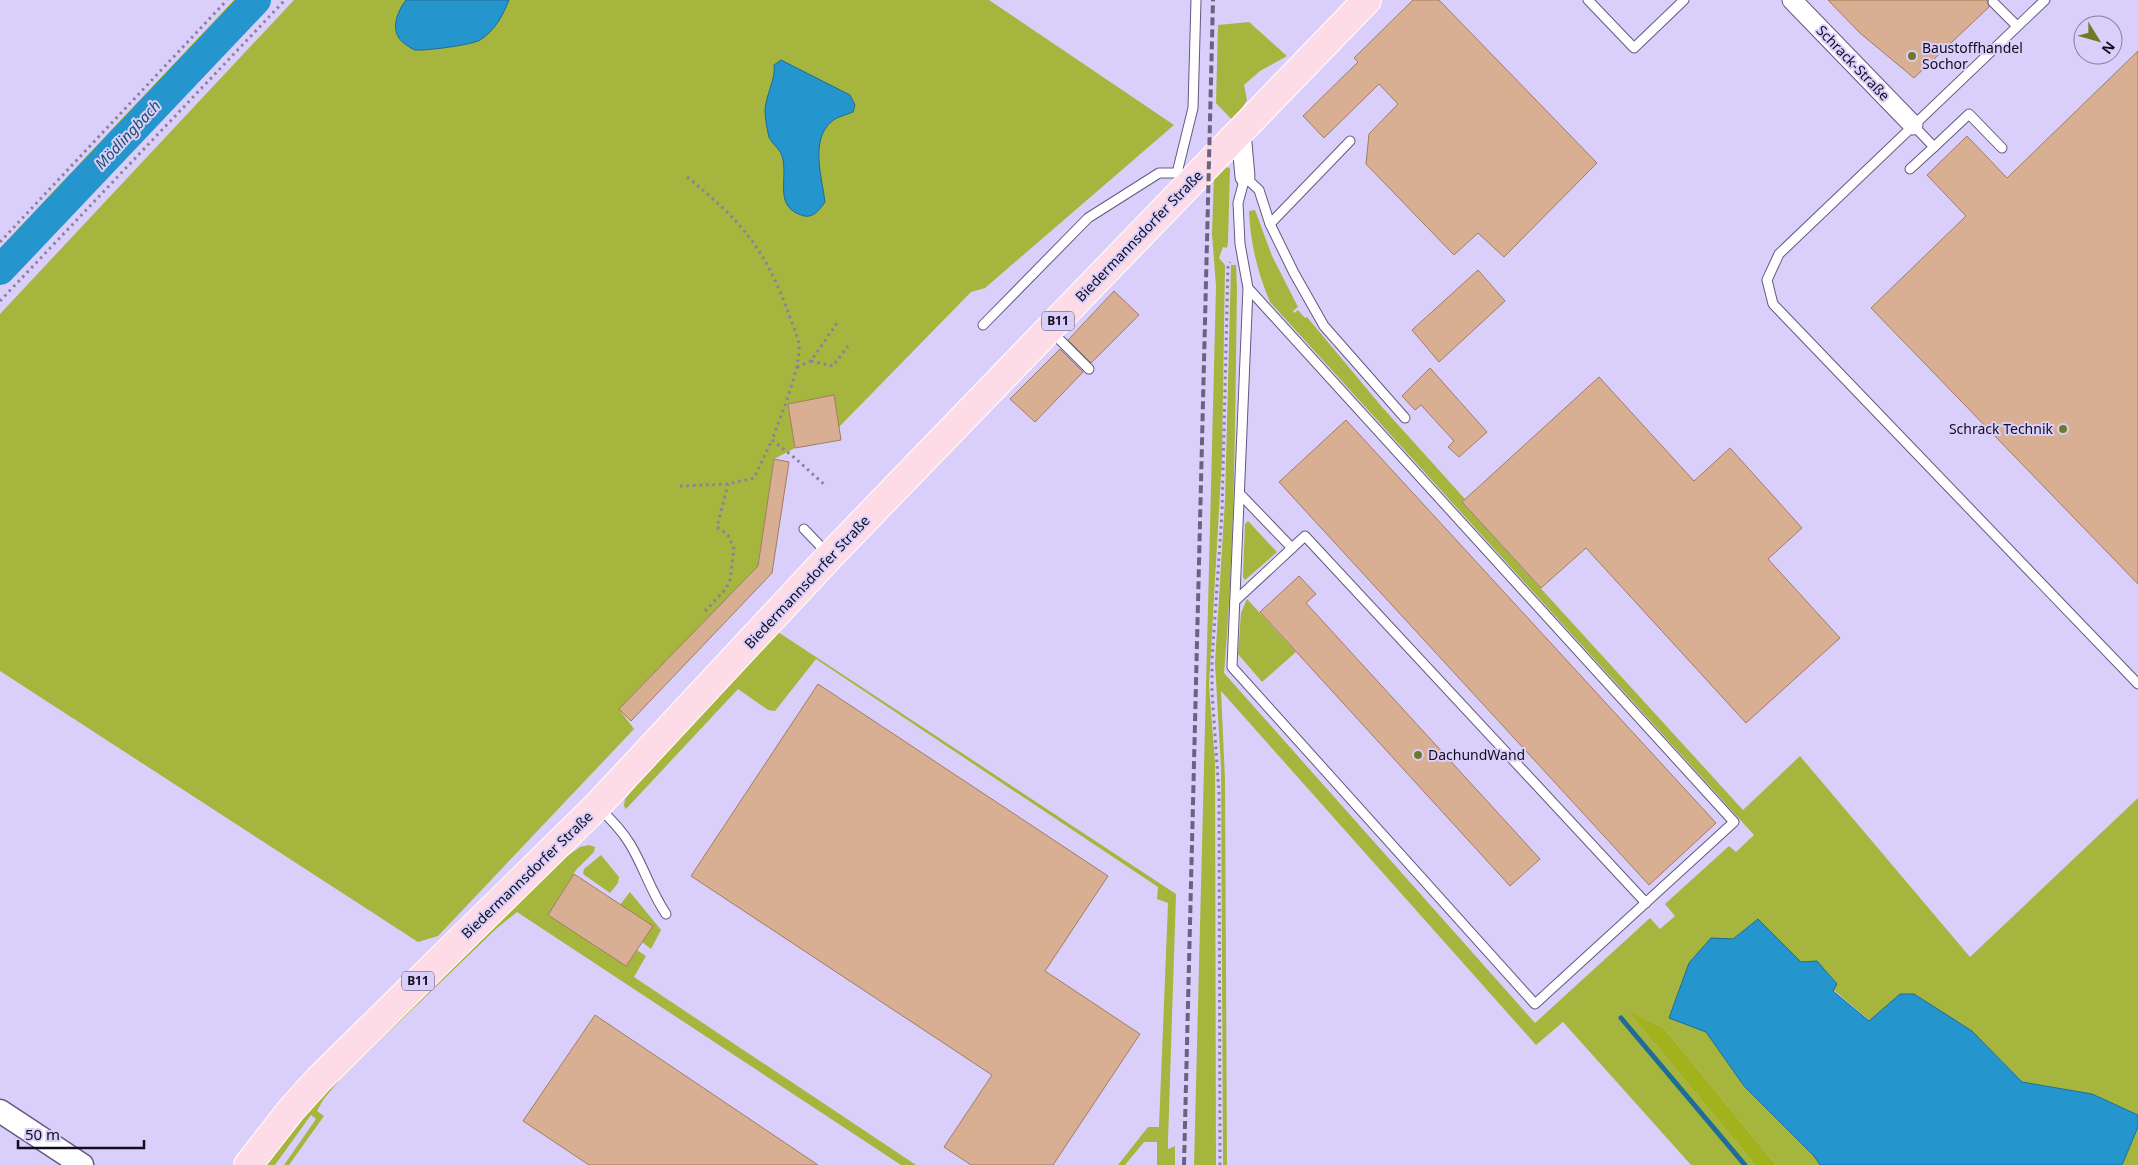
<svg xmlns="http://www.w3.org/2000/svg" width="2138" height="1165" viewBox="0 0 2138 1165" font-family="'Noto Sans',sans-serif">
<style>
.green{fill:#a6b53e}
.forest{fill:#a1b21d}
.water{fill:#2495cd;stroke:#1e6c98}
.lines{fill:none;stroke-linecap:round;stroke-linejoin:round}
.stream{stroke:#1e6c98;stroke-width:5}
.river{stroke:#2495cd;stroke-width:30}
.building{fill:#d8af93;stroke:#a27c61}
.service-casing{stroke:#645980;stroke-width:11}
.minor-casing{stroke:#645980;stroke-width:21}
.tertiary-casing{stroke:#645980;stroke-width:25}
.primary-casing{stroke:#fff;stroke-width:30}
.path{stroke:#8981a1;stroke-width:3;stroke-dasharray:2.5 4;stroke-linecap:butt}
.service{stroke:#fff;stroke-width:9}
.minor{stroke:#fff;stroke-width:19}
.tertiary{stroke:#fff;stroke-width:22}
.primary{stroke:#fddce8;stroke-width:28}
.rail{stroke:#6a637f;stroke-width:4;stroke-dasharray:8 4;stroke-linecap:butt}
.poi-dot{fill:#6f7a26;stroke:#dacffb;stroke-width:2}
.labels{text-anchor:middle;stroke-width:4;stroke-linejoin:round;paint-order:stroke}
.shield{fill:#dacffb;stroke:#4d475f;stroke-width:1}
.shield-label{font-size:12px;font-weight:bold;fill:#110d1c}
.poi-label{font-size:14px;fill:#110d1c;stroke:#dacffb;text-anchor:start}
.street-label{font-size:14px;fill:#110d1c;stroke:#dacffb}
.water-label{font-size:15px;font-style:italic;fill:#174f6d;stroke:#dacffb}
</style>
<rect width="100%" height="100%" fill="#dacffb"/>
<!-- green -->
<g class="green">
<path d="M294,0H989L1174,125L985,288L971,292L839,427L834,396L788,404L795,448L774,459L758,566L619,709L634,729L438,936L418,942L0,671V314Z"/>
<path d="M1249,22L1287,56L1260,71L1244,85L1247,100L1234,122L1216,103L1218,25Z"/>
<path d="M1226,167L1230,168L1228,242L1227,248L1223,247L1219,258L1225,265L1222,458L1209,685L1215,762L1216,1165H1194L1216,286L1212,234L1214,174L1221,168Z"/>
<path d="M1255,210L1272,256L1298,307L1293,311L1294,313L1298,310L1305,318L1307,317L1382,407L1465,499L1462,502L1743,810L1800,756L1970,957L2138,798V1115L2092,1094L2022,1082L1972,1031L1900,994L1870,1021L1801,962L1758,919L1733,939H1711L1689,963L1706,1032L1744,1086L1815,1156L1820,1165H1776L1664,1028L1629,1012L1755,1165H1691L1563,1022L1536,1045L1221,691L1225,779L1227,1165H1223L1221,768L1215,663L1225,500L1231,265H1236L1237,289C1235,417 1235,546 1224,673L1535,1023L1650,918L1660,929L1675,916L1665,904L1729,846L1736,852L1754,835L1270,302C1258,274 1250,242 1249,211Z"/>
<path d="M1248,521L1277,552L1245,580L1243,577L1245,524Z"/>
<path d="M1247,599L1296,652L1262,682L1238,654L1241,613Z"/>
<path d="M775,630L1176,894L1168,1141V1149L1175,1146V1165H1157V1142H1144L1125,1165H1118L1148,1127H1159L1168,903L1157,899L1158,887L816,659L775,711L768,710L738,689L626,809L624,806L625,799L635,787Z"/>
<path d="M589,845L595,847L594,852L576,870L548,915L626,966L637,950L646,956L634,977L916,1165H901L517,912L497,928L342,1077L323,1100L317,1111L324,1116L289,1165H284L316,1119L311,1115L275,1165H262L294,1120L512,906L563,859L580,847Z"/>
<path d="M601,855L619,877L618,883L610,893L583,874L584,869Z"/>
<path d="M630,892L661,930L651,949L642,942L620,905Z"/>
<path d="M2138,1127V1165H2122Z"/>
</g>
<!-- forest -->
<g class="forest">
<path d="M234,0H249L0,263V248Z"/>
<path d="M1628,1011L1664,1028L1776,1165H1755Z"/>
</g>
<!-- water -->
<g class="water">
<path d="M406,0H509C503,15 495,31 480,40C472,45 425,51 415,50C412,49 408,46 405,44C389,33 396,13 406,0Z"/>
<path d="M781,60L850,95L855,105L853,112C846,115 836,117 831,122C810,141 822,177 825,202C820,209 814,218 804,216C772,207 789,179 782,156C780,149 772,144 769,137C767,130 765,117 765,110C766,94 776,79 774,65Z"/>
<path d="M1758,919L1801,962L1817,961L1837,984L1833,991L1869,1021L1900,994H1914L1972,1031L2022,1082L2092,1094L2138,1115V1127L2122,1165H1820L1814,1156L1744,1086L1706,1032L1669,1018L1689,963L1711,938L1733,939Z"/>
</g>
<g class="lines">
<!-- stream -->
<path class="stream" d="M1621,1018L1745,1165"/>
<!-- river -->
<path class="river" d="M0,270L256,0"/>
</g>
<!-- building -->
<g class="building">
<path d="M1413,0H1439L1597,163L1504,257L1478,233L1454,255L1366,164L1369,134L1398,104L1379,84L1324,138L1303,116L1358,62L1354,58Z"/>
<path d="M1828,0H1987L1989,7L1914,78L1860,33Z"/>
<path d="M2138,51V584L1871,308L1966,216L1927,175L1967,136L2007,178Z"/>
<path d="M1478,270L1505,301L1439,362L1412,330Z"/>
<path d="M1114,291L1139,315L1091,363L1068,340Z"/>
<path d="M1060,349L1083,372L1035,422L1010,399Z"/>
<path d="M1430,368L1487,432L1459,457L1448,447L1454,441L1421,405L1415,410L1402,396Z"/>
<path d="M1599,377L1694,481L1730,448L1802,528L1768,559L1840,638L1746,723L1586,548L1541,588L1462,502Z"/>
<path d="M834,395L841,440L795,448L788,404Z"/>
<path d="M1346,420L1716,823L1649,885L1279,482Z"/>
<path d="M774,459L789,462L772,573L631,721L619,709L758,566Z"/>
<path d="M1299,576L1316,594L1306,603L1540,859L1510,886L1260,612Z"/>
<path d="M818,684L1108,876L1045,971L1140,1034L1053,1165H971L944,1147L992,1075L691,876Z"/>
<path d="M574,874L653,926L626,966L548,915Z"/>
<path d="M595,1015L818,1165H589L523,1121Z"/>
</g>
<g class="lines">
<!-- service casing -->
<g class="service-casing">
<g id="service">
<path d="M1588,0L1634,48L1684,0"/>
<path d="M2045,0L1779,254L1767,280L1773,304L2138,684"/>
<path d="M1993,2L2017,26"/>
<path d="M1913,125L1934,147L1969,114L2002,148"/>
<path d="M1910,169L1934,147"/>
<path d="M1180,175L1177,173L1193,108L1196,0"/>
<path d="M1270,224L1350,141"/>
<path d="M1248,288L1734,822L1535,1004L1232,667L1248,288L1240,244L1238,203L1245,177L1259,190L1270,224L1294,273L1324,326L1405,418"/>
<path d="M983,325L1088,218L1159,173H1177"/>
<path d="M1051,331L1089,369"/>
<path d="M1240,494L1292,548"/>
<path d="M804,529L828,554"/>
<path d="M1235,601L1305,536L1646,903"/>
<path d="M599,808C611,819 622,831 630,844C644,867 650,890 666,914"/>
</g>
</g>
<!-- minor casing -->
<g class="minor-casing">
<g id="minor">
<path d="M1792,0L1913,125"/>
<path d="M1241,132L1245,177"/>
</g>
</g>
<!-- tertiary casing -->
<g class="tertiary-casing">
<path id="tertiary" d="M0,1111L82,1165"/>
</g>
<!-- primary casing -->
<g class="primary-casing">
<path id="primary" d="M248,1165L291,1110L319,1079L597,806L830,556L1367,0"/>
</g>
<!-- path -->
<g class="path">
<path d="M687,177C739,219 765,248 788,312C791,322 798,335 799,345C800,371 781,415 772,440L796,459L826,486"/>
<path d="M0,242L227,0"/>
<path d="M0,301L285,0"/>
<path d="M811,361L833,366L848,346"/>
<path d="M797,367L811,361L837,323"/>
<path d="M680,486L728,484L754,478L772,440"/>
<path d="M705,611L726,589L730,580L734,549L728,535L717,527L728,484"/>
<path d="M1220,1165L1219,793L1212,692V660L1222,513L1228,265L1230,262"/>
</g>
<!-- service -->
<use href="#service" class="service"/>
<!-- minor -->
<use href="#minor" class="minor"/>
<!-- tertiary -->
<use href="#tertiary" class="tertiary"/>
<!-- primary -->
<use href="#primary" class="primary"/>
<!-- rail -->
<path class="rail" d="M1184,1165L1213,0"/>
</g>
<!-- markers -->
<g class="poi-dot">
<circle cx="1912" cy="56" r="5"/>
<circle cx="2063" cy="429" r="5"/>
<circle cx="1418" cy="755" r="5"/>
</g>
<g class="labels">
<!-- shield labels -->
<g class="shield">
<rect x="1042" y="311.5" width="32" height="19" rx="4"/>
<rect x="402" y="971.5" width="32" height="19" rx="4"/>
</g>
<g class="shield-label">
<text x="1058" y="325">B11</text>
<text x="418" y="985">B11</text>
</g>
<!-- poi labels -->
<g class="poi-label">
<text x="1922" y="53">Baustoffhandel<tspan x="1922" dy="16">Sochor</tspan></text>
<text x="2053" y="434" text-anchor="end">Schrack Technik</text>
<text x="1428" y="760">DachundWand</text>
</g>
<!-- street labels -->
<g class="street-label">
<text transform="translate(1853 63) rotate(46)" y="5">Schrack-Straße</text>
<text transform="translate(1139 236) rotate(-46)" y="5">Biedermannsdorfer Straße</text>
<text transform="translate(807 582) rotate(-47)" y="5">Biedermannsdorfer Straße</text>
<text transform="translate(527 875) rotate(-44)" y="5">Biedermannsdorfer Straße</text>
</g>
<!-- water labels -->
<g class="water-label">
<text transform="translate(128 135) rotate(-47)" y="5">Mödlingbach</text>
</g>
</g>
<!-- north arrow -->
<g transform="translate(2098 40) rotate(127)"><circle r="24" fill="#dacffb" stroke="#8a81a2"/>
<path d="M0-4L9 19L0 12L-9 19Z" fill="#6f7a26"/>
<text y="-8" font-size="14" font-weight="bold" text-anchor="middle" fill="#110d1c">N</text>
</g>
<!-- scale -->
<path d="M18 1140v8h126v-8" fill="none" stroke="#110d1c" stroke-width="2.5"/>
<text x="25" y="1140" font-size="15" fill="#110d1c" stroke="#dacffb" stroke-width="4" paint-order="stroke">50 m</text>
</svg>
